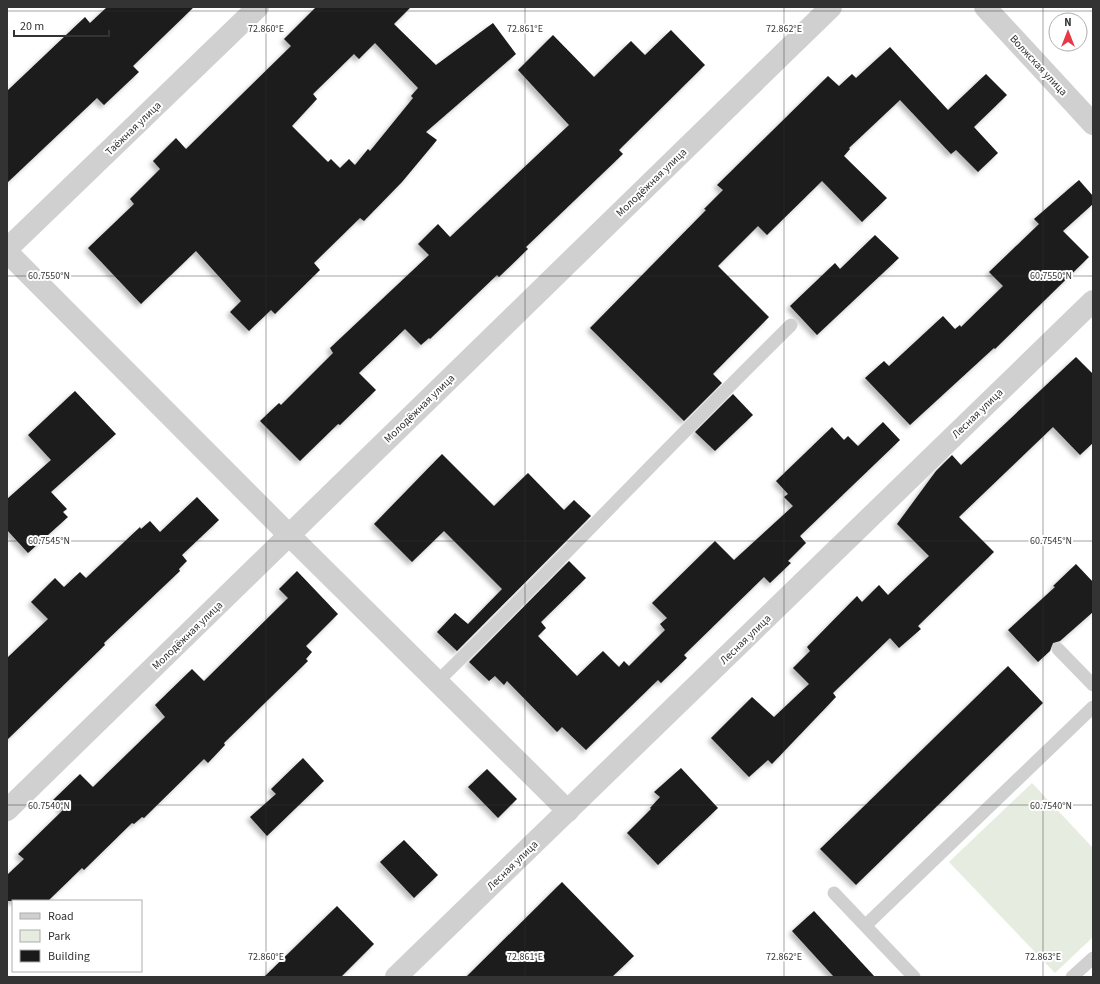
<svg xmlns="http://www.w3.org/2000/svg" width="1100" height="984" viewBox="0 0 1100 984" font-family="'Source Sans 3',sans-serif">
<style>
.green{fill:#e6ecdf}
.building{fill:#1a1a1a;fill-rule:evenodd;filter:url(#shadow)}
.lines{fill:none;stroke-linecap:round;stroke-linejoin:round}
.service{stroke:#d0d0d0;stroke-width:13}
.minor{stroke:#d0d0d0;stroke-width:22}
.ticks{fill:none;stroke:#333;stroke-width:1;stroke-opacity:0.45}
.labels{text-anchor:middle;stroke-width:4;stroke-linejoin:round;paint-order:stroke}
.street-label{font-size:11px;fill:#333;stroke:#fff}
.ticks-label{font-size:10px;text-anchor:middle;fill:#333;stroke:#fff;stroke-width:4;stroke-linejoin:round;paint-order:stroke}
</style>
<defs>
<filter id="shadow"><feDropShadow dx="-3.5" dy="3.5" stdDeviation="2" flood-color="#0004"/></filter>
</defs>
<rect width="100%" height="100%" fill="#fff"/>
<!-- green -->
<path class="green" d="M1032,783L1093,848V937L1055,973L949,862Z"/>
<!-- building -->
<g class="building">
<path d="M107,7H194L133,66L139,72L104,105L97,98L7,183V91L85,17L90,23Z"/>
<path d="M316,7H411L394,24L436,65L493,23L516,54L426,132L437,140L402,182L364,221L360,218L314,263L320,270L275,314L271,310L249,331L230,312L241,301L196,251L141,304L88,248L134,204L130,199L160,169L153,161L176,138L186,149L291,46L284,39ZM375,43L418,88L411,96L413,98L370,151L368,149L355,165L349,159L340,168L331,159L328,162L292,126L317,99L313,94L354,54L359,59Z"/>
<path d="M671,30L705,65L619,150L623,154L526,247L528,249L499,277L497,275L430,339L429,338L421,345L405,329L359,373L376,390L340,425L338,424L300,461L260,421L279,403L281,405L333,353L330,348L429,255L418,244L438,224L450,237L569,125L518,70L553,35L594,77L631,41L645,55Z"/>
<path d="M890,47L948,110L986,74L1007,95L974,127L998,153L978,172L956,150L951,154L900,100L849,148L850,149L844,156L887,198L862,222L822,181L767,235L758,226L718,266L769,317L713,374L722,383L684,421L590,328L706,210L704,209L723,190L717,185L828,76L839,86L852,74L856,78Z"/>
<path d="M1079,180L1093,196V204L1063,231L1089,257L995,349L994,348L910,425L865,378L884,361L889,366L943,316L955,329L960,325L961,327L1003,286L989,272L1039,224L1034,219Z"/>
<path d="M875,235L899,258L817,335L790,306L835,263L840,269Z"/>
<path d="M1076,357L1093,374V443L1080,455L1053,427L959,517L994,552L918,626L921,629L899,648L890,638L833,693L836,697L772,764L768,760L749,777L711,738L752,697L774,717L809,684L793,668L810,651L807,647L857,596L862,602L879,585L888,595L929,556L897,524L936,471L952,455L961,465Z"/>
<path d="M75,391L116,434L51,492L67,509L63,512L68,517L28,553L7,530V499L51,460L28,435Z"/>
<path d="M733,394L753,415L715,451L695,432Z"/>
<path d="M883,422L900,440L800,536L806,543L788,561L791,563L770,583L764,577L684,655L687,658L661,683L658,680L586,750L562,727L557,732L507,681L504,685L495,676L489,681L469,662L569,561L586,578L541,622L546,628L538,636L577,676L603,651L619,667L624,661L629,666L665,630L660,624L667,618L652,603L715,541L734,560L793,506L784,497L788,494L776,481L832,427L844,440L848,436L858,446Z"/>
<path d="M442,454L494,506L528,473L564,510L574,500L591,516L457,651L437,632L455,613L468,624L502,589L444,531L412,562L374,524Z"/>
<path d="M197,497L219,520L182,555L187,561L179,569L180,571L104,643L105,645L7,740V658L48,619L31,602L55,578L64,587L80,572L86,578L140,527L141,529L150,521L160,532Z"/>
<path d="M1076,564L1093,582V612L1060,641L1053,643L1050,651L1038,662L1008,630L1055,587L1053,586Z"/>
<path d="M297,571L338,614L306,646L312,652L306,659L308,661L224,743L225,745L208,763L204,759L144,818L142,817L134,824L132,823L84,870L82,868L48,901H7V875L24,859L18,854L63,810L53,800L80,774L93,787L165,717L155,705L192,669L204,681L288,598L279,589Z"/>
<path d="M1008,666L1043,703L856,885L820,849Z"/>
<path d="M303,758L324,781L267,836L250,817L276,794L271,789Z"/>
<path d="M681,768L718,808L658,865L627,833L651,809L650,808L660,797L654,792Z"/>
<path d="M487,769L517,799L498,818L468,787Z"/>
<path d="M404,840L438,875L414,898L380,862Z"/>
<path d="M562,882L634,956L612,977H466Z"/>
<path d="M337,906L374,944L341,977H264Z"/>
<path d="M814,911L875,977H834L792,931Z"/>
</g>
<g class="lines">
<!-- service -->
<g class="service">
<path d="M1058,649L1093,685"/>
<path d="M437,682C557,565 672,442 791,325"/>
<path d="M834,893L914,977"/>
<path d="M866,925L1093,707"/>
<path d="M1072,977L1093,958"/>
</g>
<!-- minor -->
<g class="minor">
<path d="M985,7L1093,124"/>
<path d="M7,249L258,7"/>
<path d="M7,252L289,535L568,811"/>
<path d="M7,810L831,7"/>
<path d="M396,977L1093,301"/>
</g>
</g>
<!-- ticks -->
<path class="ticks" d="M7,7V977M266,7V977M525,7V977M784,7V977M1043,7V977M7,11H1093M7,276H1093M7,541H1093M7,805H1093"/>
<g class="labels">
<!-- street labels -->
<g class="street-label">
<text transform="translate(1039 65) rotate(47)" y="4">Волжская улица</text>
<text transform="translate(133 128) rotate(-44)" y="4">Таёжная улица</text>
<text transform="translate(651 182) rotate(-44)" y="4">Молодёжная улица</text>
<text transform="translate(419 408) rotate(-44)" y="4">Молодёжная улица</text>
<text transform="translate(977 413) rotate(-44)" y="4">Лесная улица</text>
<text transform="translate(187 635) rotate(-44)" y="4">Молодёжная улица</text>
<text transform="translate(745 639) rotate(-44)" y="4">Лесная улица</text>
<text transform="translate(512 865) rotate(-44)" y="4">Лесная улица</text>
</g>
</g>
<g class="ticks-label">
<text x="266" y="32">72.860°E</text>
<text x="525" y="32">72.861°E</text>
<text x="784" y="32">72.862°E</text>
<text x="49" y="279">60.7550°N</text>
<text x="1051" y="279">60.7550°N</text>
<text x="49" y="544">60.7545°N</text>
<text x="1051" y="544">60.7545°N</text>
<text x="49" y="809">60.7540°N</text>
<text x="1051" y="809">60.7540°N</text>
<text x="266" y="960">72.860°E</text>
<text x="525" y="960">72.861°E</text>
<text x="784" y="960">72.862°E</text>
<text x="1043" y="960">72.863°E</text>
</g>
<!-- border -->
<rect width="1100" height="984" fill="none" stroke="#333333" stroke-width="16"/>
<!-- legend -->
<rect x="12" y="900" width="130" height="72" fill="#ffffff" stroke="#adadad"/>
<rect x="20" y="913" width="20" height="6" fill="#d0d0d0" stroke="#adadad"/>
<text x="48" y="920" font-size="12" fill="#333333">Road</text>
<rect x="20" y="930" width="20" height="12" fill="#e6ecdf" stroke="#adadad"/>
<text x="48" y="940" font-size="12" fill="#333333">Park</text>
<rect x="20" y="950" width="20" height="12" fill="#1a1a1a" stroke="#adadad"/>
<text x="48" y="960" font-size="12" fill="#333333">Building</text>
<!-- north arrow -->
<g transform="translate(1068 32)"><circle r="19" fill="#ffffff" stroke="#adadad"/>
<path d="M0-3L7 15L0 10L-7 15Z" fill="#e63946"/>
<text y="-6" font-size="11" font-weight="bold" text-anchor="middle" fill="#333333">N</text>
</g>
<!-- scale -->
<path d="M14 30v6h95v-6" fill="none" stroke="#333333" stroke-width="2"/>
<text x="20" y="30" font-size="12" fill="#333333" stroke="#ffffff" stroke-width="3" paint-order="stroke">20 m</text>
</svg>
